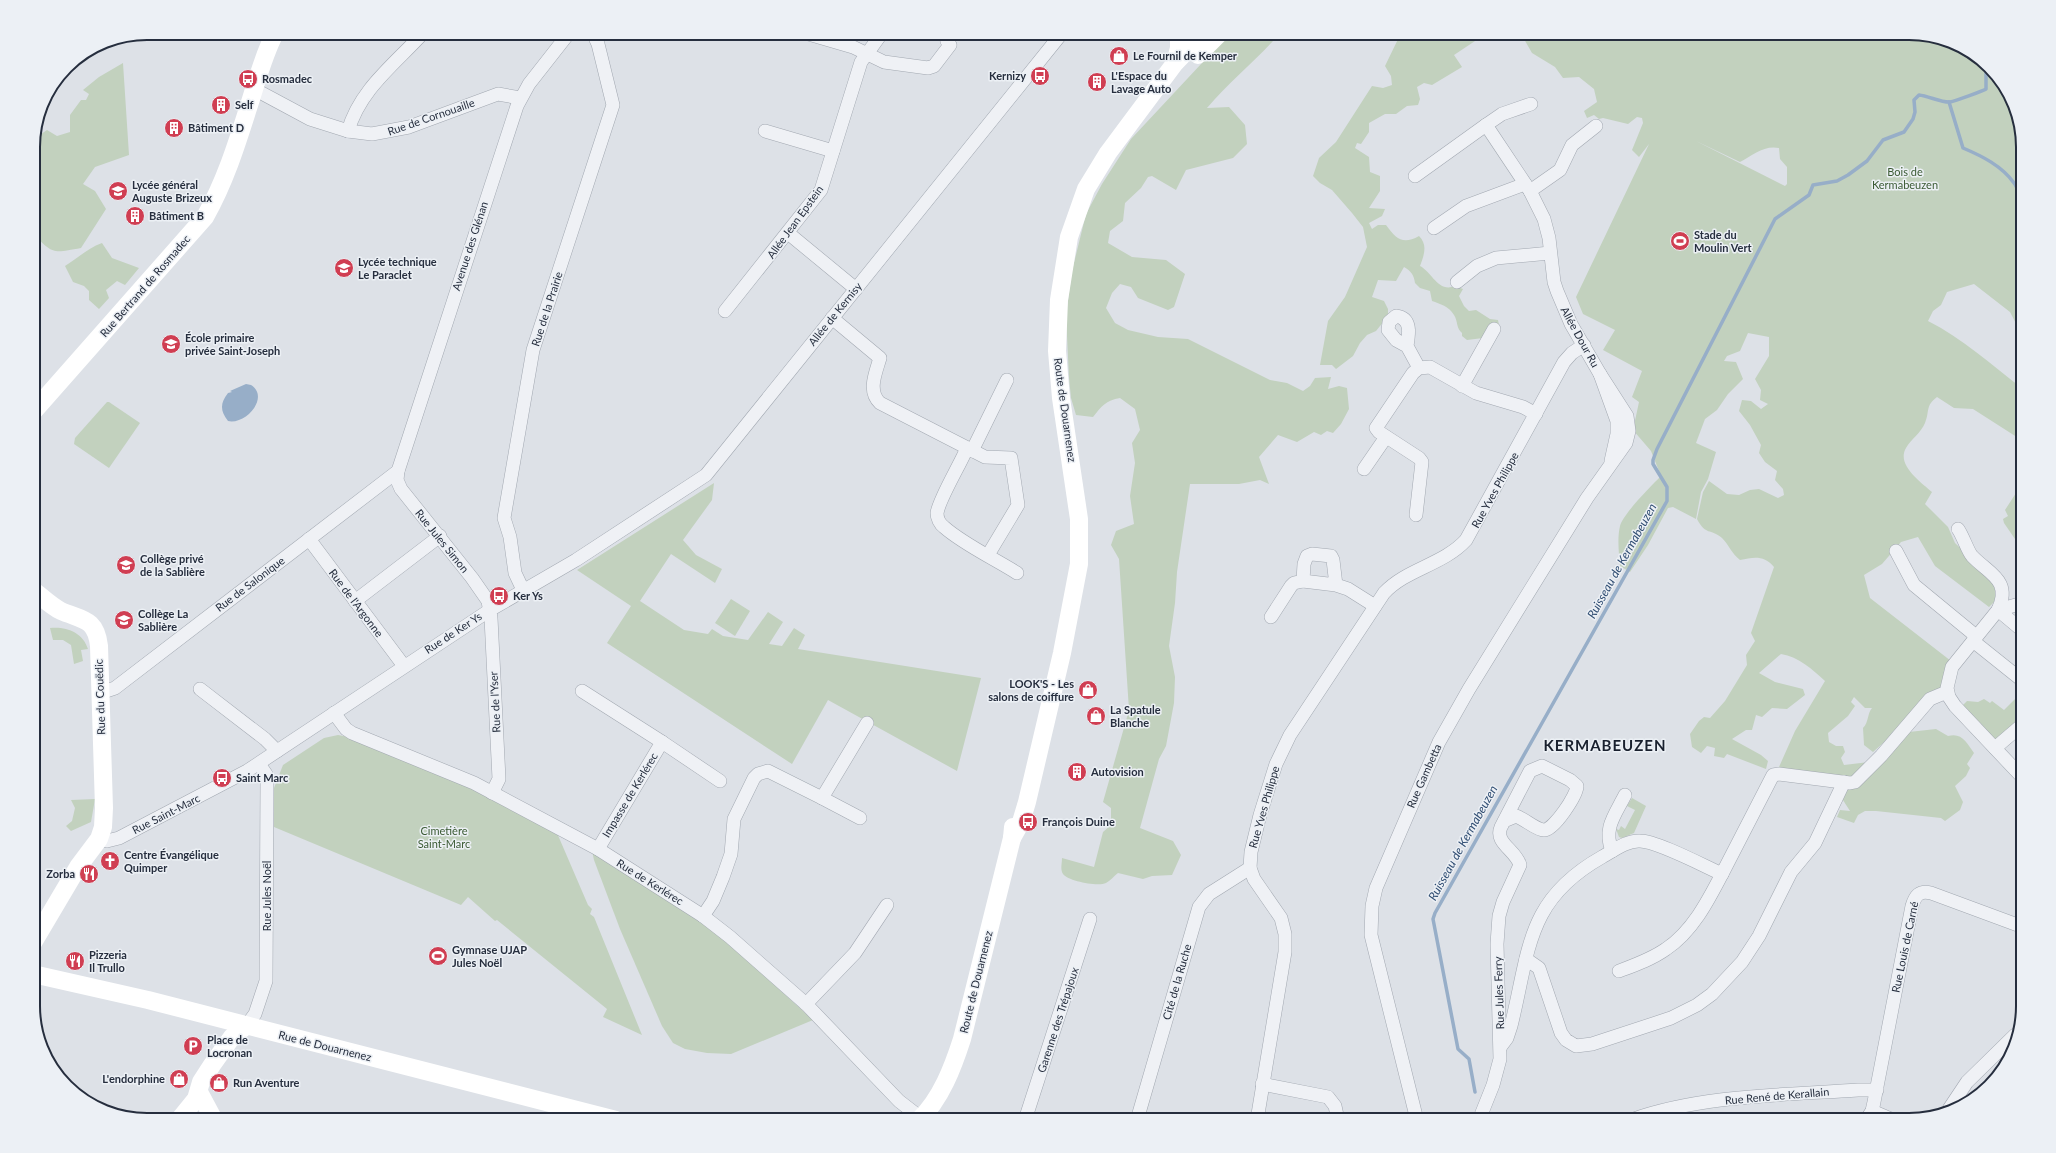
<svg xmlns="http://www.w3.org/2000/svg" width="2056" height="1153" viewBox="0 0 2056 1153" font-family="Lato,sans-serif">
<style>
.green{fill:#c2d1be;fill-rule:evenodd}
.water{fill:#97aec8}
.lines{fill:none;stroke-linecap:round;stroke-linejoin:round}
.stream{stroke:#97aec8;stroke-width:3.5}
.street-casing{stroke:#a2a8b1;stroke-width:14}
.street{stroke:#eff1f5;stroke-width:13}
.secondary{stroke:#fff;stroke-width:18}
.labels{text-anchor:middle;stroke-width:3;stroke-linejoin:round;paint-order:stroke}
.poi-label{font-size:11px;font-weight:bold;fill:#262e3e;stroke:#ecf0f5;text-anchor:start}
.street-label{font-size:11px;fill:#262e3e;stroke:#ecf0f5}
.park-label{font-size:11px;fill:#3a5a33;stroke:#ecf0f5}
.water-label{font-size:12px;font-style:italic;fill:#304d72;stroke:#ecf0f5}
.district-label{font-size:15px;font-weight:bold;letter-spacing:1px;fill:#19202e;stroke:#ecf0f5}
.rim{fill:none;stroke:#262e3e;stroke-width:2}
</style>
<rect width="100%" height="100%" fill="#dde1e7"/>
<!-- green -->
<g class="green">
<path d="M1230,33H1280C1257,60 1230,81 1207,108L1229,107L1245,125L1247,144L1233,158L1186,170L1176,190L1152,176L1148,177L1141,188L1125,203L1123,221L1110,231L1108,243L1132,257L1166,260L1185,274L1174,307L1168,310L1138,298L1131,287L1120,284L1112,293L1106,308L1115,323L1128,330L1158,337L1188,339L1270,380L1287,383L1303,391L1310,386L1315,378L1331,377L1328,389L1339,386L1347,388L1349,409L1341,424L1333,433L1327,431L1321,435L1314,432L1297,442L1278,435L1259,457L1269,484L1260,480L1239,484H1190L1177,572L1175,603L1169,646L1175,677L1174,703L1166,746L1159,759L1140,828L1173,841L1181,855L1172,875L1152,876L1143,879L1118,873C1114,876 1110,881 1106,883C1098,887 1068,881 1063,874C1060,869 1062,864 1062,858L1094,867L1103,832L1111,825V808L1103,802L1129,710L1119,559L1111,545L1116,531L1134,524L1130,496L1135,463L1132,443L1140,430L1135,409L1120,398C1106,400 1101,407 1093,417L1076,415L1071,398L1069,378L1066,315L1072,271L1086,214L1102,184L1131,139Z"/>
<path d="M1401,33H1495L1481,37L1454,55L1462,67L1432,85L1424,83L1417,87L1420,99L1418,105L1407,106L1396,114H1385L1369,123V132L1361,144L1357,143L1355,148L1369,157L1370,172L1380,176V191L1369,208L1385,209L1382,216L1369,223L1372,229L1378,225H1386C1396,239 1403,245 1419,236C1428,245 1424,255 1420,266C1432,272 1438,293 1455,286L1463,289L1459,296L1464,306L1469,311L1476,310L1490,319L1498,320L1499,325L1483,338L1467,340L1462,336V333C1456,328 1458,321 1454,315C1449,306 1440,304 1432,301L1430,291L1420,288L1415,283C1414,275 1411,271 1404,267L1396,281L1378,280L1372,297L1384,301L1388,309V316L1376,331L1367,335L1360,343L1353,356L1336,369L1332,365H1320L1328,321L1345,297L1367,247L1363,227L1352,213L1332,190L1320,183L1313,176L1319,158L1336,142L1372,86L1383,88L1392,85L1391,76L1385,66Z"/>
<path d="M1509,33H1909L1966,48L2004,84L2023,140V337L2010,312L1974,284L1947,292L1941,305L1933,311L1928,321C1962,338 1992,365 2023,389V441L1973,409L1954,408L1937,397C1925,406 1930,411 1925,423C1921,433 1911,439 1906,448C1896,465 1921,482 1932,492L1925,504L1948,527L1955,543L1993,579L1999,593L1994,602L1989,607L1935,566L1918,537L1901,542L1882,564L1864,575L1870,598L1951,661L1942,691L1873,752L1864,745L1863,728C1869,722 1867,714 1872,708H1865L1854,697L1851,702L1855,706L1848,716L1828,733L1829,742L1836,746H1843L1845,752L1841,758L1844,765L1869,762L1909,732L1936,729L1948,736C1962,732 1967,743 1974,753L1967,764L1970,768L1966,776L1955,786L1963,802L1960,810L1945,821L1941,818L1876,811H1865L1858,815L1854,823L1837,817L1840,810L1850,811L1841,797L1838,776L1787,771L1779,767L1795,731L1825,681C1812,669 1799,657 1781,654L1759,673L1775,682L1803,689L1805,695L1787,709L1772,708L1762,717L1756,715L1752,730H1746L1732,739L1761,755L1768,761L1766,769L1727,754L1724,758L1714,756L1715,748L1707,746L1701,753L1692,747L1690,734L1699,721L1704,717L1710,718L1725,701L1747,665L1746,655L1755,641L1751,633L1774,567C1764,555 1754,557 1740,560C1732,554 1729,545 1722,538C1710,528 1706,536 1697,519L1703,492L1709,481L1727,494L1739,495L1750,490L1759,489L1778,498L1784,495L1783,489L1775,480L1777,471L1765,462L1759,453L1761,445L1750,425L1739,411L1742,400L1751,401L1761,409L1768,404L1760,400L1761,390L1755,379L1769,356V337L1748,333L1740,351L1727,356L1724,361L1736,362L1743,379L1728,394L1717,410L1705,419L1696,443L1716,452L1708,479L1701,492L1696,519L1673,507L1668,508L1648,545L1630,572L1620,566C1619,553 1617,539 1620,526C1623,514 1652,485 1661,476L1651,451L1633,430L1639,402L1632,397L1642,371L1603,350L1615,330L1583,314L1576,297L1649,144L1639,157L1632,150L1643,123L1642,118L1637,117L1628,124L1603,118L1599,119L1594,115L1587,118L1584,111L1597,102L1594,89L1579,77L1563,78L1555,67L1532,53L1524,39ZM1696,141L1740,162C1753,155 1764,145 1779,148L1780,159L1787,167V184L1785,186Z"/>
<path d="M123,63L129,155L95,167L83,184L95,191L106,209L81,248C53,253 53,255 33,233L34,139L47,130L57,136L70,132V115L81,100H86L89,94L83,90L99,77Z"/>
<path d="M102,243L112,258L139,268L125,285L117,281L106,290L109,298L99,309L89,300V291L84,286L73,282L65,266C78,258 88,248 102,243Z"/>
<path d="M107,402H109L140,423L109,468L74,444L75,438Z"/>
<path d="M714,483L712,500L683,540L696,555L722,569L715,583L671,554L640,601L684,630L708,634L712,629L723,636L748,640L768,612L783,622L769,644L782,646L794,628L805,635L798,649L981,678L957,771L828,700L792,764L607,643L631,606L577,570Z"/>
<path d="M2023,490V535L2015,539L2004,523L2003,519L2008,516L2005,510L2016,493Z"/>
<path d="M731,599L750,611L735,636L715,623Z"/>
<path d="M50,628C65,626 83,632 88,649L81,650L83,661L74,664L71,645L63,640H53Z"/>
<path d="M2023,697V724L2000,741L1991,738L1984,727L1978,728L1961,707L1967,701L1978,702L1984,699L1990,703L1992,701L2004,710L2016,698Z"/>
<path d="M338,735L349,737L474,788L557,833L588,905L592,909L590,914L594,917L642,1035L603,1017L607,1009L497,920L495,921L468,897L461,905L274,827V788L283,765L324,738Z"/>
<path d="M1632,798L1646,806L1634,833L1622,838L1619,837L1616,829L1619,830L1621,826L1625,829L1635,810L1627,806Z"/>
<path d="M95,799L91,822L71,831L66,826L72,821L75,808L71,800Z"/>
<path d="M592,851L720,935L813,1020L731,1054L707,1053L685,1049L673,1043L662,1026L620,929L594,860Z"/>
</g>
<!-- water -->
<path class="water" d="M246,384L251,385C270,397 246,425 228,421C220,411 220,403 228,393L232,392L230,391Z"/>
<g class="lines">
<!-- stream -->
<g class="stream">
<path d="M1949,102L1963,148C1982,156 2002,166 2014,183C2018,188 2019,195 2023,200"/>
<path d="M1475,1092L1469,1059L1458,1049L1433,919L1435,913L1667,501V487L1653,464V460L1657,449L1775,219L1809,195L1813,185L1837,181L1848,175L1867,161L1883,140L1904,132L1913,119L1915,112L1914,100L1919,95C1928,96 1943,103 1950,102C1955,101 1983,91 1986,89V73L1989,70"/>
<path d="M1487,1116L1495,1120"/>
</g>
<!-- street casing -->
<g class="street-casing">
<g id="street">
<path d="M805,33L853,47L884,62L928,68L934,66L950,45L947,41L951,35"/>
<path d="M254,89L310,119L348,131L372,134L409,127L498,94L520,98"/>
<path d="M1486,125L1502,114L1531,104"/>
<path d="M348,131C360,89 395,64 423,33"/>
<path d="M765,131L833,151"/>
<path d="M1415,176L1486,125L1530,191L1544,219L1549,238L1554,282L1557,291L1571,324L1600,374L1617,421V434L1611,461"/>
<path d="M1530,191L1560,170L1572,145L1596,126"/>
<path d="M1434,228L1466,206L1525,184"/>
<path d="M788,233L856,289"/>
<path d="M1457,282L1477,266L1496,258L1550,253"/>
<path d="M725,311L821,190L861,62L882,33"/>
<path d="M832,318L880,358C876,372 867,391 880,403L985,457L1011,458L1018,505L988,555"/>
<path d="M1407,346C1409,334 1412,318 1396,316L1389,322L1388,330L1396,340L1407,346L1419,368"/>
<path d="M1462,386L1494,329"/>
<path d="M967,448C960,465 939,499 937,513C937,518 940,524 944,527C963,544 995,559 1017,573"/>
<path d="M972,451L1007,380"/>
<path d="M1364,469L1386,437"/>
<path d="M1416,515L1422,462L1419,458L1379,432L1376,428L1413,373L1419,368L1430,367L1476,393L1523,407L1536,414"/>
<path d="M1958,529C1963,536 1968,552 1972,556C1989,574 2012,580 1998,610L2023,631"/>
<path d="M309,539L404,666"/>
<path d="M1896,551L1914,585L1976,636"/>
<path d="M1336,585L1303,581L1304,564L1307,556L1312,554L1331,556L1333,560L1336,585L1348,589L1375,606"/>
<path d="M523,590L515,573L510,537L504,518L533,350L613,105L598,44L593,33"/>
<path d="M355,601L440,536"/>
<path d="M2023,603L1998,610L1952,667L1947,688L1949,697L1955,706L2023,778"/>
<path d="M1271,617L1291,586L1294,583L1303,581"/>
<path d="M1973,641L2023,681"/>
<path d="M200,689L265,739L277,751"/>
<path d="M582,691L662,742L598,849"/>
<path d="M100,693L115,688L398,471"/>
<path d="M334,713L346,729L352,733L474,783L598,849L703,916L730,937L806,1004L899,1101L921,1118"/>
<path d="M662,742L720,781"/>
<path d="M1995,748L2023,724"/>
<path d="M492,793L499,779L491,618L488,601L472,578L401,489L397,480L398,471L517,106L529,84L569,33"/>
<path d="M822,798L860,818"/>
<path d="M99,839L107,841L119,838L247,771L490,610L576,560L706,475L1062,33"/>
<path d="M1612,851C1603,828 1615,815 1625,795"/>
<path d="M703,916L713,901L723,877L731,854L734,819L754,778L758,774L768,771L822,798L867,723"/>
<path d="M1526,959L1539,968L1561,1033L1566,1040L1576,1046L1592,1044L1671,1018L1697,1005L1712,994L1742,962L1759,936L1791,872L1815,843L1844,782"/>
<path d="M1619,971C1635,965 1652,959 1666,949C1692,932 1708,901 1722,874"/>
<path d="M806,1004L855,953L887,905"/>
<path d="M246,1026L255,1014L266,981L267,781L266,774L259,764"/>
<path d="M1501,1046L1507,1038L1511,1026C1530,949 1526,900 1602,857C1613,851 1627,840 1640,841C1657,841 1704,866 1722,874L1773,775L1779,774L1850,783L1855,782L1881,756L1930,699L1942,694"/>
<path d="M1262,1084L1328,1097L1335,1106L1338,1120"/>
<path d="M1949,1109L1967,1082L2015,1035"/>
<path d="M1872,1111L1893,1120"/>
<path d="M1025,1120L1090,919"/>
<path d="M1137,1120L1199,907L1209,894L1250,868"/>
<path d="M1257,1120L1285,952V934L1281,918L1254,879L1250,868L1251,852L1260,815L1276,764L1290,735L1384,593C1406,569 1443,565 1466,540L1564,362L1572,353L1584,345"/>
<path d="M1417,1120L1371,935L1372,906L1376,888L1439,742L1469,689L1587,498L1626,443L1629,431L1627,416L1600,374"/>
<path d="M1479,1120L1493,1085L1500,1059L1497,944L1499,916L1503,902L1520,865C1516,850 1494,843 1501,827L1530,771L1542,766L1570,780L1577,786C1577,795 1554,830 1544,830C1536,830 1525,819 1516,816L1504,821"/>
<path d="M1631,1120C1700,1095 1785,1095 1858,1090H1877"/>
<path d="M1866,1120L1872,1111L1874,1102L1912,906C1915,896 1919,890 1931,893L2023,927"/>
</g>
</g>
<!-- street -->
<use href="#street" class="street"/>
<!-- secondary -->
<g class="secondary">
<path d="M1198,55L1220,33"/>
<path d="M1175,63L1179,48V33"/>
<path d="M33,412L205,217C226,180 238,140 251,99C258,77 264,54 275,33"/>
<path d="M33,590C42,597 51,606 61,611C82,620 96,618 99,646L104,808L103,827L99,839L78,867L33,943"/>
<path d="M1012,838L1021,822L1027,802L1062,653L1079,564V519L1061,398L1057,351L1059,300L1069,237L1086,189L1108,153L1175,63L1204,33"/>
<path d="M33,974L148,1000L616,1120"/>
<path d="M199,1092L214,1120"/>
<path d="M179,1120L196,1099L201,1082L212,1065L232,1037L246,1026"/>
<path d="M919,1120C941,1099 953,1067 962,1039L1012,838L1013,827"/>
</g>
</g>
<!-- icons -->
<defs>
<g id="shop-disc" transform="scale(1)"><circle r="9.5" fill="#d03e52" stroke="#ecf0f5"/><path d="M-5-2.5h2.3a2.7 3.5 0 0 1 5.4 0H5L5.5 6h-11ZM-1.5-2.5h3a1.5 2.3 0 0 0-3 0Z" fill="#fff"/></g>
<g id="bus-disc" transform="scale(1)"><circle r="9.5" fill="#d03e52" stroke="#ecf0f5"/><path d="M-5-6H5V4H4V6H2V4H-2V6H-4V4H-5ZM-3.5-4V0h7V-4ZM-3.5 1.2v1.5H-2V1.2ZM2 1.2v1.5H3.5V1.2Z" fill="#fff"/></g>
<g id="building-disc" transform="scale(1)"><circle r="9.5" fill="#d03e52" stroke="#ecf0f5"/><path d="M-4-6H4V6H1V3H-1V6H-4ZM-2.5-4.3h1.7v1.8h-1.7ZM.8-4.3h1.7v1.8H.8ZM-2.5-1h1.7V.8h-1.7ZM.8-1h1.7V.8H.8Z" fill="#fff"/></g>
<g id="school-disc" transform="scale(1)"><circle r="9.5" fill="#d03e52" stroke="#ecf0f5"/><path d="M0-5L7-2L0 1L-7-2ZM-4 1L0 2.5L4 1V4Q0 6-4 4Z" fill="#fff"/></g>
<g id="stadium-disc" transform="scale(1)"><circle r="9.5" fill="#d03e52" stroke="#ecf0f5"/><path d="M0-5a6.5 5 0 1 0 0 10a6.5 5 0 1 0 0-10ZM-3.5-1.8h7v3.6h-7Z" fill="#fff"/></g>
<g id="church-disc" transform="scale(1)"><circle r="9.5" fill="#d03e52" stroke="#ecf0f5"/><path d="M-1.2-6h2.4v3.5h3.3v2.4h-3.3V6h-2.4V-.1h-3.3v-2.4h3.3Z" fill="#fff"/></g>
<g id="restaurant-disc" transform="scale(1)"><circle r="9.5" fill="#d03e52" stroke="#ecf0f5"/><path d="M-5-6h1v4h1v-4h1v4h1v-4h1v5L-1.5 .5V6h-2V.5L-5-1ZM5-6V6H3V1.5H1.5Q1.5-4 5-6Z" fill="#fff"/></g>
<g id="parking-disc" transform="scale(1)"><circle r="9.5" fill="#d03e52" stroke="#ecf0f5"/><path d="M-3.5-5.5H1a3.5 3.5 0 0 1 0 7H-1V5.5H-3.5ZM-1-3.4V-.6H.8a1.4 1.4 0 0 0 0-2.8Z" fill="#fff"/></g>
</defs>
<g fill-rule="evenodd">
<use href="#shop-disc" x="1119" y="56"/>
<use href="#bus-disc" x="1040" y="76"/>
<use href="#bus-disc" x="248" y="79"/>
<use href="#building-disc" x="1097" y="82"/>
<use href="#building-disc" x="221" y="105"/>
<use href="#building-disc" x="174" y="128"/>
<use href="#school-disc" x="118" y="191"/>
<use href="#building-disc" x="135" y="216"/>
<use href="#stadium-disc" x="1680" y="241"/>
<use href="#school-disc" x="344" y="268"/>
<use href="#school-disc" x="171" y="344"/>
<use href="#school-disc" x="126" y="565"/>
<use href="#bus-disc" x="499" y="596"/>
<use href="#school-disc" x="124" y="620"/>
<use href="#shop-disc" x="1088" y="690"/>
<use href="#shop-disc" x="1096" y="716"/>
<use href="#building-disc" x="1077" y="772"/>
<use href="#bus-disc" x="222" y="778"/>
<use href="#bus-disc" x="1028" y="822"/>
<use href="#church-disc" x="110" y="861"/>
<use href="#restaurant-disc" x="89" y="874"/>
<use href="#stadium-disc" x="438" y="956"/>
<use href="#restaurant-disc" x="75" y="961"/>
<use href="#parking-disc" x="193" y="1046"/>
<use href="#shop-disc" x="179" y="1079"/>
<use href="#shop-disc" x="219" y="1083"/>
</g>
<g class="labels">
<!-- poi labels -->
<g class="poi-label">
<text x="1133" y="60">Le Fournil de Kemper</text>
<text x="1026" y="80" text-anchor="end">Kernizy</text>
<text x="1111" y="80">L'Espace du<tspan x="1111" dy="13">Lavage Auto</tspan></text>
<text x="262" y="83">Rosmadec</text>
<text x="235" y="109">Self</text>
<text x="188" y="132">Bâtiment D</text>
<text x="132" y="189">Lycée général<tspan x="132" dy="13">Auguste Brizeux</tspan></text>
<text x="149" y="220">Bâtiment B</text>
<text x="1694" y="239">Stade du<tspan x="1694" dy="13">Moulin Vert</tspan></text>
<text x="358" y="266">Lycée technique<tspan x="358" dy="13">Le Paraclet</tspan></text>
<text x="185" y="342">École primaire<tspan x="185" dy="13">privée Saint-Joseph</tspan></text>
<text x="140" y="563">Collège privé<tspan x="140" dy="13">de la Sablière</tspan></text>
<text x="513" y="600">Ker Ys</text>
<text x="138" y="618">Collège La<tspan x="138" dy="13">Sablière</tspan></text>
<text x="1074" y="688" text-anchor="end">LOOK'S - Les<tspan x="1074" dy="13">salons de coiffure</tspan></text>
<text x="1110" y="714">La Spatule<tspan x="1110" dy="13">Blanche</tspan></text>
<text x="1091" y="776">Autovision</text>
<text x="236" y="782">Saint Marc</text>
<text x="1042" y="826">François Duine</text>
<text x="124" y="859">Centre Évangélique<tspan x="124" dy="13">Quimper</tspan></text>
<text x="75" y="878" text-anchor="end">Zorba</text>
<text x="452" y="954">Gymnase UJAP<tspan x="452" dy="13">Jules Noël</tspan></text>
<text x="89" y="959">Pizzeria<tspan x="89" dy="13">Il Trullo</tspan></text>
<text x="207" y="1044">Place de<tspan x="207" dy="13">Locronan</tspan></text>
<text x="165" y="1083" text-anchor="end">L'endorphine</text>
<text x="233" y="1087">Run Aventure</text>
</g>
<!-- street labels -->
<g class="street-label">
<text transform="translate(431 117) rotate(-19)" y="4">Rue de Cornouaille</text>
<text transform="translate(795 222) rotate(-54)" y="4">Allée Jean Epstein</text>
<text transform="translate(470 246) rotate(-72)" y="4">Avenue des Glénan</text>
<text transform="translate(145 286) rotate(-49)" y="4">Rue Bertrand de Rosmadec</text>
<text transform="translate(547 309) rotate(-72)" y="4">Rue de la Prairie</text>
<text transform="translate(835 314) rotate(-51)" y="4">Allée de Kernisy</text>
<text transform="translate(1580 337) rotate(61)" y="4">Allée Dour Ru</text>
<text transform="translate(1065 410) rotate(82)" y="4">Route de Douarnenez</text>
<text transform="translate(1495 490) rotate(-61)" y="4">Rue Yves Philippe</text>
<text transform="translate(442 541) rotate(51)" y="4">Rue Jules Simon</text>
<text transform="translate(250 584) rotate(-37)" y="4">Rue de Salonique</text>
<text transform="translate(356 603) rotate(53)" y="4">Rue de l'Argonne</text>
<text transform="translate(453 633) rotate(-33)" y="4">Rue de Ker Ys</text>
<text transform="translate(100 697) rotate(-92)" y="4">Rue du Couëdic</text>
<text transform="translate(495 702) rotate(-93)" y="4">Rue de l'Yser</text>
<text transform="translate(1424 776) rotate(-66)" y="4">Rue Gambetta</text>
<text transform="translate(630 795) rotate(-59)" y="4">Impasse de Kerlérec</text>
<text transform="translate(1264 807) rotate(-74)" y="4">Rue Yves Philippe</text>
<text transform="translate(166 814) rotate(-27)" y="4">Rue Saint-Marc</text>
<text transform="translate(650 882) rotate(32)" y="4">Rue de Kerlérec</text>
<text transform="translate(267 896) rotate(-90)" y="4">Rue Jules Noël</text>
<text transform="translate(1905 947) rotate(-78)" y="4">Rue Louis de Carné</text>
<text transform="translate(976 982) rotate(-76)" y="4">Route de Douarnenez</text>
<text transform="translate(1177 982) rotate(-74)" y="4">Cité de la Ruche</text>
<text transform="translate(1499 993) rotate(-92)" y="4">Rue Jules Ferry</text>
<text transform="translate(1058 1020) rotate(-72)" y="4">Garenne des Trépajoux</text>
<text transform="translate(325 1046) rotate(14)" y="4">Rue de Douarnenez</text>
<text transform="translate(1777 1096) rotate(-5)" y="4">Rue René de Kerallain</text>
</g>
<!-- park labels -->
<g class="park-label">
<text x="1905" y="176">Bois de<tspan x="1905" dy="13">Kermabeuzen</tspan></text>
<text x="444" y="835">Cimetière<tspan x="444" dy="13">Saint-Marc</tspan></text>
</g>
<!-- water labels -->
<g class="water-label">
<text transform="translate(1622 561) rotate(-61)" y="4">Ruisseau de Kermabeuzen</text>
<text transform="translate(1463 843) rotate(-61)" y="4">Ruisseau de Kermabeuzen</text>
</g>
<!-- district labels -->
<g class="district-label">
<text x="1605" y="751">KERMABEUZEN</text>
</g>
</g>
<!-- crop -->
<path d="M0 0H2056V1153H0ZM147 40H1909A107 107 0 0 1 2016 147V1006A107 107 0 0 1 1909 1113H147A107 107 0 0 1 40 1006V147A107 107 0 0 1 147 40Z" fill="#ecf0f5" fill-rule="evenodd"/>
<path class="rim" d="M147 40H1909A107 107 0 0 1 2016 147V1006A107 107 0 0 1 1909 1113H147A107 107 0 0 1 40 1006V147A107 107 0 0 1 147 40Z"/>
</svg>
